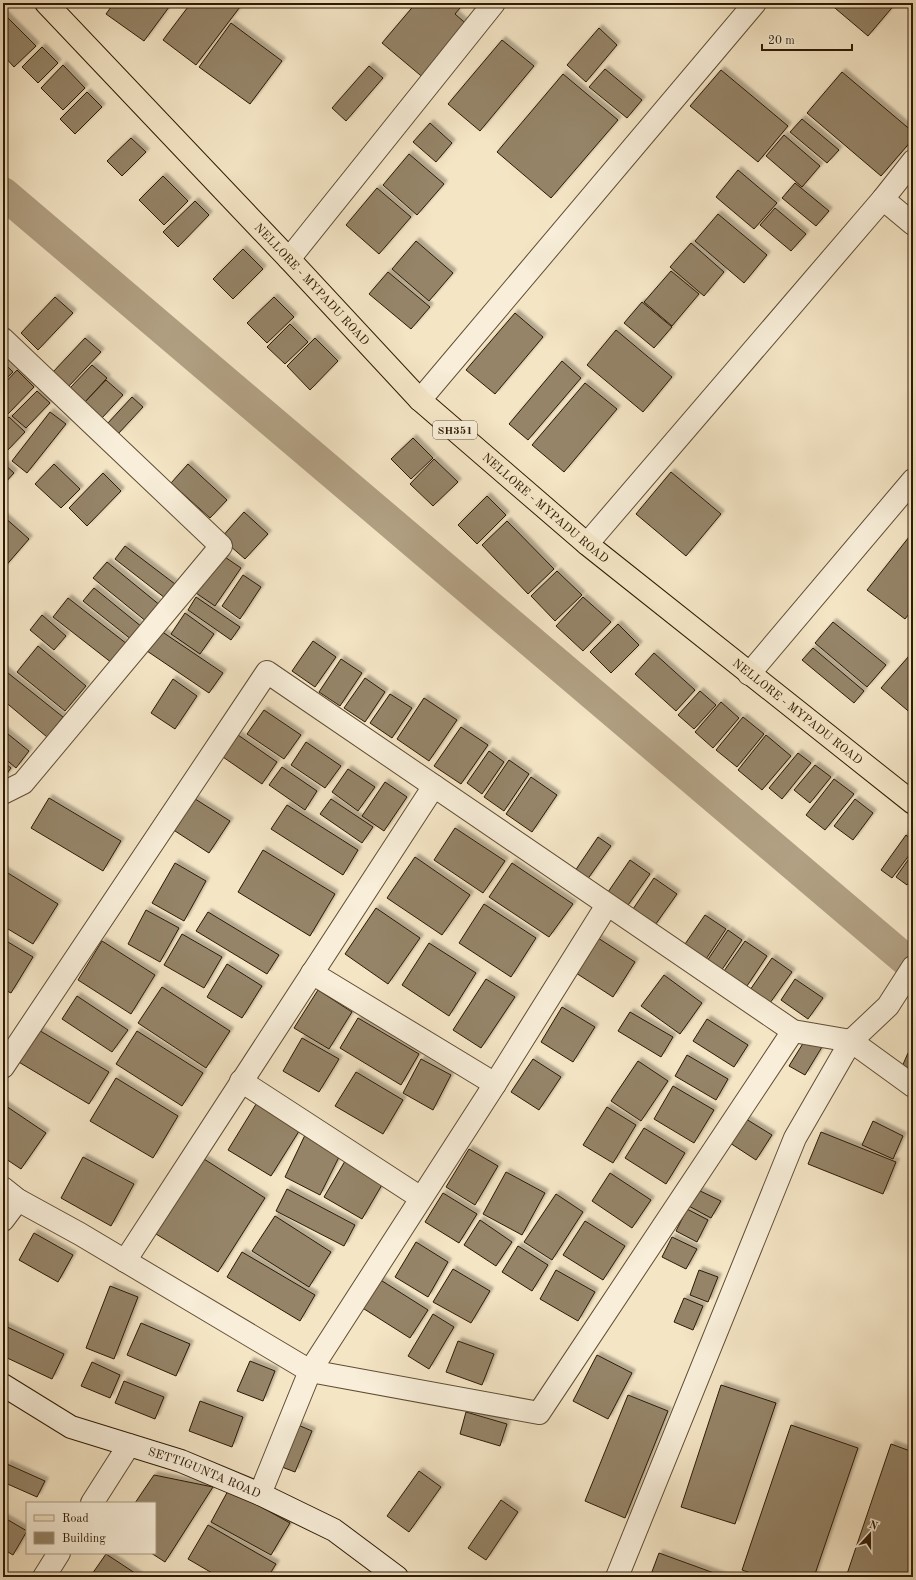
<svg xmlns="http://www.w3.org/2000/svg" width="916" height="1580" viewBox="0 0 916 1580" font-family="'Old Standard TT',serif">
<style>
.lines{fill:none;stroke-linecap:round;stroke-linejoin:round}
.canal{stroke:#b1a083;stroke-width:32}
.building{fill:#958468;stroke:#2e1a04;filter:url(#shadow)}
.street-casing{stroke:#604d34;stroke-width:24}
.secondary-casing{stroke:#2e1a04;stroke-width:24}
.primary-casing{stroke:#2e1a04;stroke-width:24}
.street{stroke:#f8eed9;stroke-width:22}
.secondary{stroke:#f8eed9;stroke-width:22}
.primary{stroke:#f4e5c5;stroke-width:22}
.labels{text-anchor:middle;stroke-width:3;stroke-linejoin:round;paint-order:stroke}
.shield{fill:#f8eed9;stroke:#6b5a44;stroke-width:1}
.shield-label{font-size:11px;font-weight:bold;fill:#2e1a04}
.street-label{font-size:12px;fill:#2e1a04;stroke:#f8eed9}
</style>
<defs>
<filter id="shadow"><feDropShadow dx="3.5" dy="-3.5" stdDeviation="1" flood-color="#0004"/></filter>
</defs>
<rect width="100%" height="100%" fill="#f4e5c5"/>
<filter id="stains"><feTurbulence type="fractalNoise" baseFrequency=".005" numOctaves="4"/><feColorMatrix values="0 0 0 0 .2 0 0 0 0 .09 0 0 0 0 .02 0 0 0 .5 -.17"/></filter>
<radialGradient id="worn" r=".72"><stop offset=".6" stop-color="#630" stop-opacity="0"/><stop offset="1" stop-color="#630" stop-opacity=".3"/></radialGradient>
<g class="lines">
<!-- canal -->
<path class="canal" d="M3,193L913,966"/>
</g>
<!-- building -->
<g class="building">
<path d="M114,3H172L144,41L106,14Z"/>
<path d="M191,3H243L196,65L163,40Z"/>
<path d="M416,3H464L455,14L471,28L426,80L382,43Z"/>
<path d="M829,3H896L868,36Z"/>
<path d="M3,13L36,46L14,67L3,55Z"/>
<path d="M231,23L282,61L250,104L199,67Z"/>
<path d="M599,28L617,45L586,82L567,65Z"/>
<path d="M502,40L534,66L480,131L448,104Z"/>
<path d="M42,47L58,63L38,83L22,67Z"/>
<path d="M63,65L85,88L63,110L41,88Z"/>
<path d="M369,66L383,78L346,121L332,108Z"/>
<path d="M605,69L642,100L627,118L589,87Z"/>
<path d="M721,70L788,126L758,162L690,106Z"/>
<path d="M842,72L913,132V139L881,176L807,113Z"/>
<path d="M563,74L618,120L551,198L497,152Z"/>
<path d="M87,92L102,107L75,134L60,119Z"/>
<path d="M802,119L839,150L827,163L790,132Z"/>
<path d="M430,123L452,143L436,162L413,142Z"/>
<path d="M784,135L820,166L802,187L766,156Z"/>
<path d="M131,138L146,152L122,176L107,161Z"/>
<path d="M409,154L444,184L417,215L383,185Z"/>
<path d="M738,170L777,203L754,229L716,197Z"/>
<path d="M163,176L188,201L164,225L139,200Z"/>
<path d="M795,183L829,211L816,226L782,198Z"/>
<path d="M377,188L411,217L379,254L346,225Z"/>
<path d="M195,201L209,215L178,247L163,232Z"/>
<path d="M775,208L806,234L791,251L760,225Z"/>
<path d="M718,214L767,255L744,283L695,241Z"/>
<path d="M416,241L453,273L429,301L392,269Z"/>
<path d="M691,243L724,272L704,296L670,267Z"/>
<path d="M243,249L263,269L233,299L213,279Z"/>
<path d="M671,271L699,294L672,326L644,302Z"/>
<path d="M388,272L430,307L411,329L369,294Z"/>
<path d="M55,297L73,313L38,350L21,333Z"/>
<path d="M274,297L294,317L267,343L247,323Z"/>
<path d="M642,302L672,327L654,348L624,323Z"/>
<path d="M515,313L543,337L495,394L466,370Z"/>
<path d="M290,324L308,342L285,364L267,347Z"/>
<path d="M616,330L672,377L643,412L587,365Z"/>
<path d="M85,338L101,352L69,386L53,372Z"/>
<path d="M315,338L338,361L310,390L287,366Z"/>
<path d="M562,361L581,378L528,440L509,424Z"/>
<path d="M3,362L13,372L3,382Z"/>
<path d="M92,365L107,378L85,402L70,388Z"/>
<path d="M17,370L34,387L8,414L3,409V385Z"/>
<path d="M106,380L123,395L102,418L85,402Z"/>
<path d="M585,383L617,409L564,472L532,445Z"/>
<path d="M37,391L50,403L26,428L12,416Z"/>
<path d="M132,397L143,407L118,434L107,424Z"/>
<path d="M50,412L66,424L27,473L12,461Z"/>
<path d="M9,417L25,432L7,451L3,447V423Z"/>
<path d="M413,438L433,458L411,479L391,459Z"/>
<path d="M434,459L458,482L433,506L410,484Z"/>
<path d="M3,463L14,473L3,485Z"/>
<path d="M54,464L80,489L61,508L35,484Z"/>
<path d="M188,464L227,500L210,518L171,483Z"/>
<path d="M671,472L721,514L686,556L636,514Z"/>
<path d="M103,473L121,491L87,526L69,508Z"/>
<path d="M487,496L506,515L477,544L458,525Z"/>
<path d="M244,512L268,534L245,559L221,538Z"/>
<path d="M3,516L29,539L3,569Z"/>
<path d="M507,521L554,569L528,594L482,545Z"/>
<path d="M913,532V609L905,619L867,590Z"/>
<path d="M125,546L175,584L165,598L115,559Z"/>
<path d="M222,555L241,568L215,606L196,593Z"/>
<path d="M107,562L161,606L147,622L93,578Z"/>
<path d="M557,571L582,595L555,621L531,596Z"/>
<path d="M243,575L261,587L240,619L222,606Z"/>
<path d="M94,588L142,627L132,640L83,601Z"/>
<path d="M196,597L240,627L231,640L188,610Z"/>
<path d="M583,597L611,622L583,651L556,626Z"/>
<path d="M68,598L127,644L112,663L53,617Z"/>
<path d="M185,613L214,634L200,654L171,634Z"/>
<path d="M42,615L66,636L54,650L30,630Z"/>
<path d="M833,622L886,665L867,687L815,643Z"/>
<path d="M618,624L639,645L611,673L590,652Z"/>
<path d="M161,631L223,673L209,693L147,651Z"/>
<path d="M313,641L336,657L315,687L292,671Z"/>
<path d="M38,646L86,686L65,711L17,672Z"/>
<path d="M813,648L864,691L854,703L802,660Z"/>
<path d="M654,653L695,690L676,711L635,674Z"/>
<path d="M909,656L913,659V715L881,688Z"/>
<path d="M341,659L362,673L340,706L319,692Z"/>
<path d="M3,669L63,717L47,737L3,700Z"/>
<path d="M365,678L385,692L365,722L344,708Z"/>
<path d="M173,679L197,696L175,729L151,713Z"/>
<path d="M700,691L716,705L694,729L678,715Z"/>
<path d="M390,694L412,708L392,738L370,723Z"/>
<path d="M424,698L457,720L429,761L397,739Z"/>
<path d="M721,702L739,718L713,748L695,732Z"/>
<path d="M264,710L301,735L284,759L247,734Z"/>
<path d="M743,717L764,734L737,767L716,750Z"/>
<path d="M461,727L488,745L461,784L434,766Z"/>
<path d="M3,730L29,751L16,768L3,757Z"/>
<path d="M238,735L277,762L262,784L223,757Z"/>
<path d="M766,735L791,756L762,790L738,770Z"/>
<path d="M306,742L341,766L325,788L291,765Z"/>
<path d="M489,751L504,762L482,794L467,783Z"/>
<path d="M798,753L811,763L782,799L769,788Z"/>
<path d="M509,760L529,774L504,811L484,797Z"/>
<path d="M3,762L11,768L3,779Z"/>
<path d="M815,765L831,777L810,803L794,790Z"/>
<path d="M282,767L317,791L305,810L269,785Z"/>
<path d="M348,769L375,787L358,811L332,792Z"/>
<path d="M531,777L557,795L532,832L506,814Z"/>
<path d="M834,779L854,794L825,830L806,815Z"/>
<path d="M385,782L407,797L384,831L362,816Z"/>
<path d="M192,797L230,821L209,853L172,829Z"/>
<path d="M49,798L121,841L103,871L31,828Z"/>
<path d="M331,799L373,827L362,843L320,814Z"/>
<path d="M855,799L873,813L853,840L834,826Z"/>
<path d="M287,805L358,850L343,875L271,829Z"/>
<path d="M455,828L505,861L483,893L434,860Z"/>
<path d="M906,835L913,841V850L892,878L881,870Z"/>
<path d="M598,837L611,846L587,880L575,871Z"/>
<path d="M263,850L335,894L310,936L238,892Z"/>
<path d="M913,853V877L907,885L896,877Z"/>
<path d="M415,857L470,895L442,935L387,898Z"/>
<path d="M630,860L650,874L626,908L606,895Z"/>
<path d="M175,863L206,881L184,921L152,903Z"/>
<path d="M512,863L573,904L549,937L489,897Z"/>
<path d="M3,870L58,904L33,944L3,926Z"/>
<path d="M654,878L677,894L653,928L631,912Z"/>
<path d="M484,904L536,938L511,977L459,943Z"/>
<path d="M376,908L420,938L388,984L345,954Z"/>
<path d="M146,910L179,928L160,962L128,944Z"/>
<path d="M208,912L279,955L267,974L196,931Z"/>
<path d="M705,915L726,929L704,962L683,947Z"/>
<path d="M728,930L742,940L721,971L707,961Z"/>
<path d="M182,934L222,957L204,988L164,965Z"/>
<path d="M598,938L635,962L613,997L576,973Z"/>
<path d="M3,939L33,957L11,993L3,989Z"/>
<path d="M102,941L155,975L131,1014L78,980Z"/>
<path d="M745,941L767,956L747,986L724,971Z"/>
<path d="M429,943L476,973L449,1016L402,985Z"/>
<path d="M772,958L792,972L770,1003L750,990Z"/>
<path d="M227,964L262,986L242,1018L207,997Z"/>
<path d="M664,975L702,1003L680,1034L641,1006Z"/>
<path d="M486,979L515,997L481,1048L453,1030Z"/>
<path d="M795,979L823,998L808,1019L781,1000Z"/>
<path d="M162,987L230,1031L206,1068L138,1023Z"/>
<path d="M318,990L352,1012L329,1049L294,1028Z"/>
<path d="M77,996L128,1030L112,1052L62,1019Z"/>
<path d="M562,1007L595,1027L573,1062L541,1042Z"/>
<path d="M630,1012L673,1037L661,1057L618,1031Z"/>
<path d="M358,1018L419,1054L401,1085L340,1048Z"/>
<path d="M707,1019L748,1045L734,1067L693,1041Z"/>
<path d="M37,1029L109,1072L89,1104L17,1061Z"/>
<path d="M137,1031L203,1073L182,1106L116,1064Z"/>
<path d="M807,1037L822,1047L805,1075L789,1066Z"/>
<path d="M302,1038L339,1059L319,1092L283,1071Z"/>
<path d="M908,1053L913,1055V1085L897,1078Z"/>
<path d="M687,1055L728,1079L716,1100L675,1076Z"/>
<path d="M421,1059L451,1075L433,1110L403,1093Z"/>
<path d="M533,1059L561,1077L539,1110L511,1092Z"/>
<path d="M638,1061L668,1081L641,1121L611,1101Z"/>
<path d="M356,1072L403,1100L383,1134L335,1106Z"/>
<path d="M116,1078L178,1116L153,1158L90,1121Z"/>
<path d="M673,1086L714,1110L694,1143L654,1119Z"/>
<path d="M258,1101L301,1128L271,1176L228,1150Z"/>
<path d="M3,1104L46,1133L21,1169L3,1157Z"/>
<path d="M607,1107L636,1125L613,1163L583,1145Z"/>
<path d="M746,1119L772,1135L756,1160L730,1143Z"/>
<path d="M873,1121L903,1136L893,1159L862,1145Z"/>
<path d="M644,1128L685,1153L666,1184L625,1158Z"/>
<path d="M821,1132L896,1162L883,1194L808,1164Z"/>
<path d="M306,1133L342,1151L320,1195L285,1177Z"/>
<path d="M469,1149L498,1166L475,1205L446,1187Z"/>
<path d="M348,1156L386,1178L362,1219L324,1197Z"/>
<path d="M83,1157L134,1184L111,1226L61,1198Z"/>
<path d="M204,1159L265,1198L218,1272L156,1234Z"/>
<path d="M506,1172L545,1193L522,1235L483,1214Z"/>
<path d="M610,1173L651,1200L632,1228L592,1201Z"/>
<path d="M287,1189L355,1225L344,1246L276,1211Z"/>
<path d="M696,1189L721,1201L711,1218L687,1205Z"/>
<path d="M443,1193L477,1214L459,1243L425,1222Z"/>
<path d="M556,1194L583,1212L552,1260L524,1242Z"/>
<path d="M687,1209L708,1220L697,1242L676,1231Z"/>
<path d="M275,1216L331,1252L309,1287L252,1251Z"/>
<path d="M480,1220L512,1242L496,1266L464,1245Z"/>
<path d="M585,1221L625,1246L603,1280L563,1255Z"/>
<path d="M34,1233L73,1255L58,1282L19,1260Z"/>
<path d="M672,1237L697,1249L686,1269L662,1257Z"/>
<path d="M416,1242L448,1262L428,1297L395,1277Z"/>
<path d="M518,1246L548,1265L532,1291L502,1272Z"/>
<path d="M242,1252L315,1295L300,1321L227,1277Z"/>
<path d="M453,1269L490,1291L471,1323L433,1302Z"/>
<path d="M556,1270L595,1292L578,1321L540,1299Z"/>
<path d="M699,1270L718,1277L708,1302L690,1295Z"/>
<path d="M379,1279L428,1310L410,1338L361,1307Z"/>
<path d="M110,1286L138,1297L114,1359L86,1348Z"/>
<path d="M684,1298L703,1306L693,1330L674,1322Z"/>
<path d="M433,1314L454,1327L429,1369L408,1356Z"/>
<path d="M141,1323L190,1344L176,1376L127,1355Z"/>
<path d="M3,1325L64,1354L52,1379L3,1356Z"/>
<path d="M458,1341L494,1354L482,1385L446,1372Z"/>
<path d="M597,1355L632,1373L608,1419L573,1401Z"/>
<path d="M250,1361L275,1371L263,1401L237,1391Z"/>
<path d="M92,1362L120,1375L110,1398L81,1386Z"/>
<path d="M124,1381L164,1397L155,1419L115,1403Z"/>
<path d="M721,1385L776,1403L735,1524L681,1507Z"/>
<path d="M628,1395L668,1411L625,1518L585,1501Z"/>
<path d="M200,1401L243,1417L232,1447L189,1431Z"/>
<path d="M466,1412L507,1424L500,1446L460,1434Z"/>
<path d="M291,1422L312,1431L295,1472L274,1464Z"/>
<path d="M791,1425L858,1448L814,1577H762L742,1570Z"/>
<path d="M891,1444L913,1452V1577H846Z"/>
<path d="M7,1464L45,1481L37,1497L3,1482V1472Z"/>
<path d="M419,1471L441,1487L409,1532L387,1516Z"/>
<path d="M154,1475L213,1487L165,1562L151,1553H155V1503H135Z"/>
<path d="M229,1489L290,1523L271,1555L211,1522Z"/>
<path d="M501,1500L518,1512L486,1560L468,1548Z"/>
<path d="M3,1517L27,1531L13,1555L3,1549Z"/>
<path d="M208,1525L276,1564L268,1577H219L188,1559Z"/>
<path d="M659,1553L725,1577H650Z"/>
<path d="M106,1554L141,1577H90Z"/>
</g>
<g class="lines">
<!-- street casing -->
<g class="street-casing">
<g id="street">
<path d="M883,199L913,224"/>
<path d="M289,259L494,3"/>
<path d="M3,339L221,546L23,783L3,793"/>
<path d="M420,400L755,3"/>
<path d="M587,544L883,199L913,161"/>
<path d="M749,674L913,480"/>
<path d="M312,973L495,1084"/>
<path d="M3,1067L267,672L793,1031L851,1041L888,1006L913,967"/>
<path d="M241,1081L421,1198"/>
<path d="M3,1188L18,1200L80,1234L310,1371L539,1413L793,1031"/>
<path d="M3,1220L18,1200"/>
<path d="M125,1261L434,786"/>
<path d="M260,1494L310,1371L495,1084L607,905"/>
<path d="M92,1503L129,1445"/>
<path d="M44,1577L59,1553"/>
<path d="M617,1577L795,1138L851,1041L913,1086"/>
</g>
</g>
<!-- secondary casing -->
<g class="secondary-casing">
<g id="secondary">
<path id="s1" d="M3,1385L71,1427L181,1461L260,1494L334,1530L397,1577"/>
</g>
</g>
<!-- primary casing -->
<g class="primary-casing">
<g id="primary">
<path id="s2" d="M46,3L289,259L420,400L587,544L913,803"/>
</g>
</g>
<!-- street -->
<use href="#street" class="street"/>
<!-- secondary -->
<use href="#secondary" class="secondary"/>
<!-- primary -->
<use href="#primary" class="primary"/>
</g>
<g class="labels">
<!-- shield labels -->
<rect class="shield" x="433" y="421" width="44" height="18" rx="3"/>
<g class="shield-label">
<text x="455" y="434">SH351</text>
</g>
<!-- street labels -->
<g class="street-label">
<text dy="4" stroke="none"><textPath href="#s2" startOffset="387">NELLORE - MYPADU ROAD</textPath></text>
<text dy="4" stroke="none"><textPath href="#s2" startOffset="711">NELLORE - MYPADU ROAD</textPath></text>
<text dy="4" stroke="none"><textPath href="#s2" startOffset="1035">NELLORE - MYPADU ROAD</textPath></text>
<text dy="4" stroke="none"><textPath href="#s1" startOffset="221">SETTIGUNTA ROAD</textPath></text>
</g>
</g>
<!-- margin -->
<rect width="916" height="1580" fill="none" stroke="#f4e5c5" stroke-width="16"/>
<rect x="4" y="4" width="908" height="1572" fill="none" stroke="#2e1a04" stroke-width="2"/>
<rect x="8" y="8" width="900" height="1564" fill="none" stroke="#2e1a04"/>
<!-- legend -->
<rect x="26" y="1502" width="130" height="52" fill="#f8eed9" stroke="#a79984"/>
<rect x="34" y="1515" width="20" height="6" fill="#f4e5c5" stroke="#a79984"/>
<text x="62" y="1522" font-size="12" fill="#2e1a04">Road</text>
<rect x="34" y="1532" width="20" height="12" fill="#958468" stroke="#a79984"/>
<text x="62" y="1542" font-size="12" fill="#2e1a04">Building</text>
<!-- north arrow -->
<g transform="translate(870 1534) rotate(21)" stroke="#f8eed9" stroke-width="3" paint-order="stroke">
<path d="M0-3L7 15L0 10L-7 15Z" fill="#2e1a04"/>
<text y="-6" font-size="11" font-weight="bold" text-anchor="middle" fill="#2e1a04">N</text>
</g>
<!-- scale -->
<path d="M762 44v6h90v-6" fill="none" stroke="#2e1a04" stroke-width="2"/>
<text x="768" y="44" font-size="12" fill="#2e1a04" stroke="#f8eed9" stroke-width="3" paint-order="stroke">20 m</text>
<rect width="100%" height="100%" filter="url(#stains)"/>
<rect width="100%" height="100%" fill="url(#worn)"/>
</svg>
